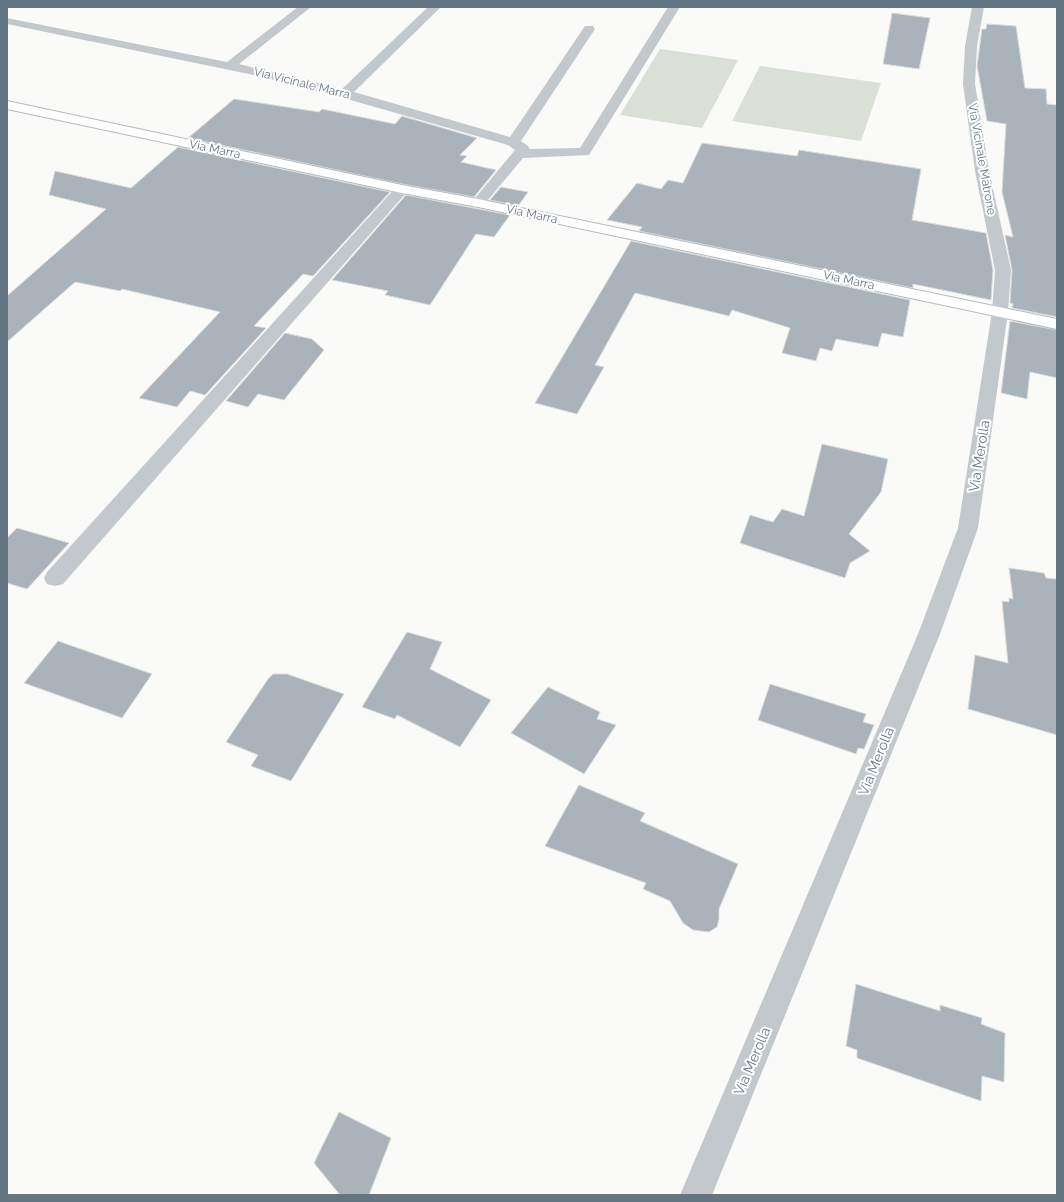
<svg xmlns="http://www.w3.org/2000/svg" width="1064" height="1202" viewBox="0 0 1064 1202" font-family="Raleway,sans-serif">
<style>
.green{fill:#dadfd7}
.building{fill:#aab3b9;stroke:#dcdcda}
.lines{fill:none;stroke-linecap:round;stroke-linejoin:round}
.secondary-casing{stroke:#b3babf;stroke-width:2}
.minor{fill:#c3c8cc;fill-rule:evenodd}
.secondary{fill:#fff;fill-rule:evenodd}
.labels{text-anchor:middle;stroke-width:4;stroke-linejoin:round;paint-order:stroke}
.far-street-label{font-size:12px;fill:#657683;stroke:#fff}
.street-label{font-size:14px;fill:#657683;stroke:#fff}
</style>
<rect width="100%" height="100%" fill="#fafaf8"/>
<!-- green -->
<g class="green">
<path d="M660,49L738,60L702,128L620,115Z"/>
<path d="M760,66L881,83L861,141L732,121Z"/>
</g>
<!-- building -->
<g class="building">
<path d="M892,13L930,18L919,69L883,64Z"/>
<path d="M987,24L1016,26L1025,88L1046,89L1047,104L1057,105V317L1012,308L1013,304L1010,303L1012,270L1005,235L1013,237L1002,192L1006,124L987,121L977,66L982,29H986Z"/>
<path d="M234,99L319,112L322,109L395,124L402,116L477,138L460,155L467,156L461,162L496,170L474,197L402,184L188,138Z"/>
<path d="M702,143L797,156L799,150L921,169L912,220L986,233L993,270L991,300L913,284V288L639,231L642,227L607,220L637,183L661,189L668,180L683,183Z"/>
<path d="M178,147L390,192L313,276L303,274L254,326L266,328L205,395L190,391L177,407L139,398L220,312L122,289L120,291L75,282L7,342V296L106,209L49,195L55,171L131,188Z"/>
<path d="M501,187L528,192L518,206L490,200Z"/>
<path d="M406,195L510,215L494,237L476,234L430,305L385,295L388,291L332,280Z"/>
<path d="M631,241L910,300L903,337L882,333L878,347L836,339L832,351L820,348L816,361L782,353L790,328L732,310L729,316L635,293L595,365L604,367L577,414L535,403Z"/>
<path d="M1010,321L1057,330V378L1030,372L1027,399L1001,393Z"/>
<path d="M285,333L312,339L324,350L284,400L258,394L248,407L226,401Z"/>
<path d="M822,444L888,459L881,492L849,534L870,551L850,563L845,578L740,543L750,515L773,522L782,509L804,516Z"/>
<path d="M17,528L69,543L27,589L7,583V538Z"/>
<path d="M1009,568L1044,573L1046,578L1057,579V735L968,709L975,655L1008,663L1002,601L1009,602V598L1013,599Z"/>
<path d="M407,632L442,642L430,669L491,700L460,747L397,715L395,719L362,707Z"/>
<path d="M58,641L152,674L122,718L24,683Z"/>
<path d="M273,674H287L344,694L291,781L251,766L258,755L226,742L268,679Z"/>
<path d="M770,684L866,714L863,722L874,725L864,749L858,748L856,754L758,720Z"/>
<path d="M548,687L600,712L597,719L616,725L584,774L511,733Z"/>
<path d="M579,785L645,813L640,821L738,864L719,909V919L717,927L709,932L693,930L683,923L670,901L643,889L646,883L545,846Z"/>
<path d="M856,984L940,1011V1005L982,1018L981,1024L1005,1033L1004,1082L982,1076L981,1101L857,1058V1050L846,1046Z"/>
<path d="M339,1112L391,1138L369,1195H340L314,1163Z"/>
</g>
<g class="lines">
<!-- secondary casing -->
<g class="secondary-casing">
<path id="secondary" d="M7,101L402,185L478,199L1057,319V329L478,207L402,193L7,109Z"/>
</g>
<!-- minor -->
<g class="minor">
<path d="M298,7H311L239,64L342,89L428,7H441L354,92L510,137L585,26H593L595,29L521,141L528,146L530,149L580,148L668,7H680L589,155L523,158L483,206L478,207L473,206L471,203L515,150L508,145L340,97L259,76L7,24V18L227,62Z"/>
<path d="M972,7H984L977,46L975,84L989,171L1011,270L1008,312L978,528L940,634L712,1195H680L918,634L958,528L992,312L995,270L975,171L963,84L965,46Z"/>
<path d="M402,185L407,186L409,189L407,192L63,584L55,586L47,584L44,578L47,572L397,186Z"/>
</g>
<!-- secondary -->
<use href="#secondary" class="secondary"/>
</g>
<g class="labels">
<!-- far-street labels -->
<g class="far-street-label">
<text transform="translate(302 83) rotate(14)" y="4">Via Vicinale Marra</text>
<text transform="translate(215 149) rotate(12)" y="4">Via Marra</text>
<text transform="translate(982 159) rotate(80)" y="4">Via Vicinale Matrone</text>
<text transform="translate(532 214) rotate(12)" y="4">Via Marra</text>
<text transform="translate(849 280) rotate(12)" y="4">Via Marra</text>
</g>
<!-- street labels -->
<g class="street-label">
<text transform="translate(979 456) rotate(-81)" y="5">Via Merolla</text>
<text transform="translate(876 761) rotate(-68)" y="5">Via Merolla</text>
<text transform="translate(752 1061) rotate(-67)" y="5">Via Merolla</text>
</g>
</g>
<!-- border -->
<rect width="1064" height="1202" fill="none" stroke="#657683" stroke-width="16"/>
</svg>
